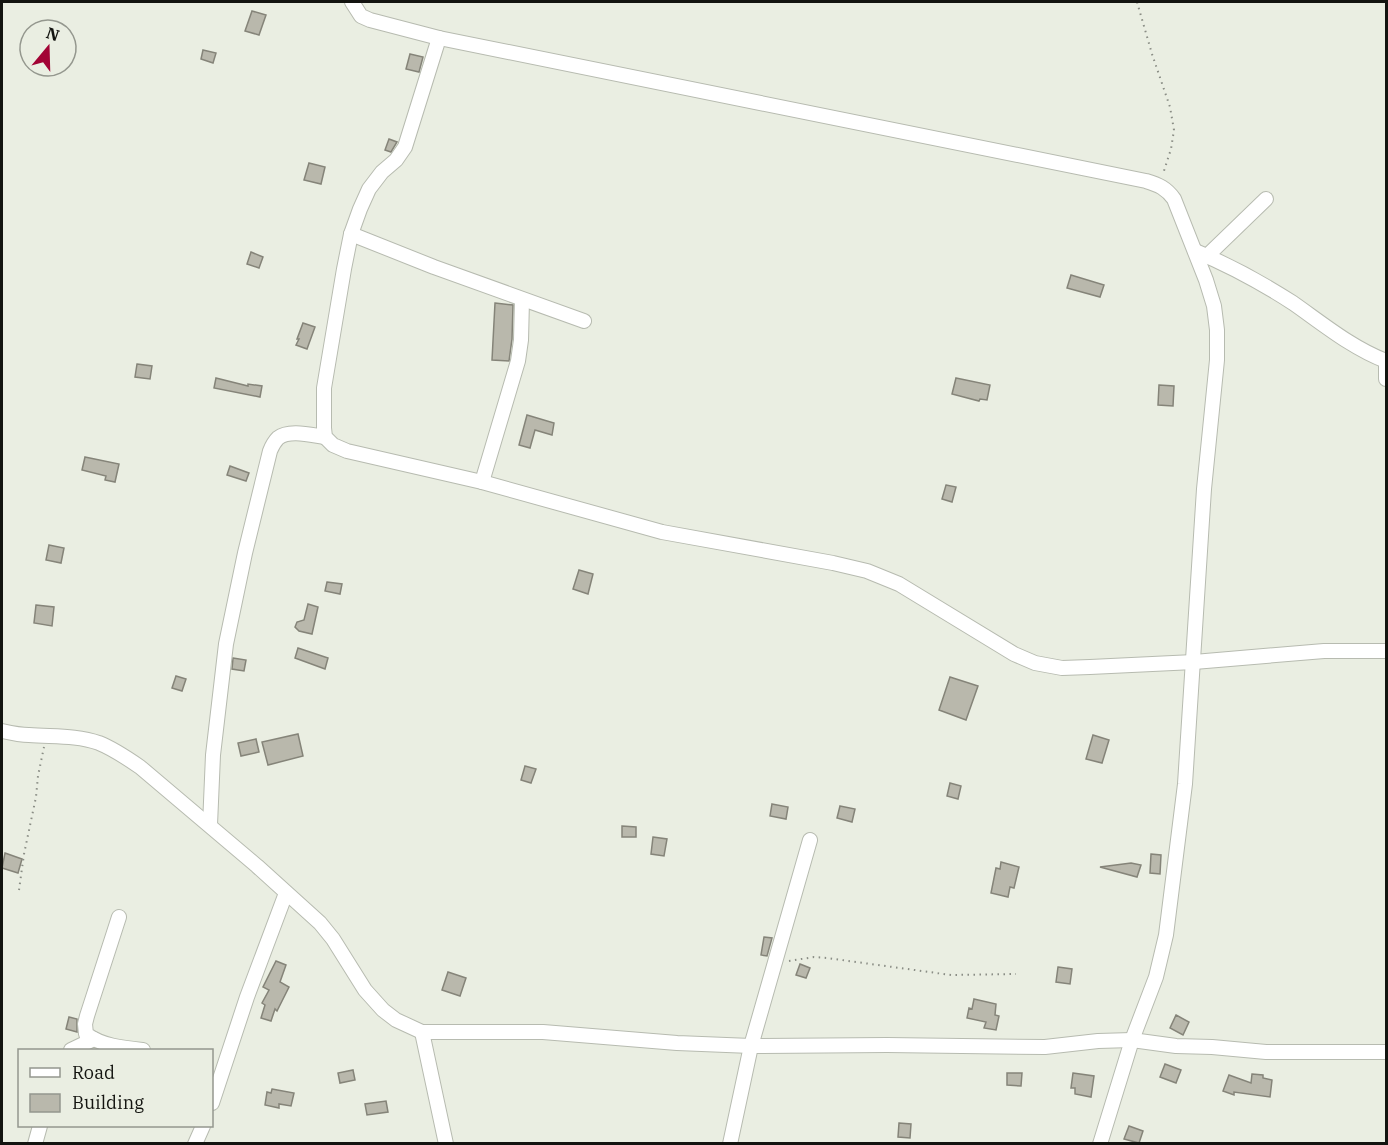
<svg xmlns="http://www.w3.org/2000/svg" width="1388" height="1145" viewBox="0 0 1388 1145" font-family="'IBM Plex Serif',serif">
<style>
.building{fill:#b9b8ac;stroke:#858479;stroke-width:1.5}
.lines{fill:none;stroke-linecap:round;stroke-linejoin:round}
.minor-casing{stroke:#b7bbb0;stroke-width:16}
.path{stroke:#8a8d85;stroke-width:2;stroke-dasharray:1.5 4.5;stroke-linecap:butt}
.minor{stroke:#fff;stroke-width:14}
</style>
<rect width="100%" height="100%" fill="#eaeee2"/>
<!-- building -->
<g class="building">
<path d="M252,11L266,15L259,35L245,31Z"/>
<path d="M203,50L216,53L213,63L201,59Z"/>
<path d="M410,54L423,57L419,72L406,69Z"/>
<path d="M389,139L397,142L391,152L385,150Z"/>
<path d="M309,163L325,167L321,184L304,180Z"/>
<path d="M251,252L263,257L259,268L247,264Z"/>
<path d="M1071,275L1104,285L1100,297L1067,288Z"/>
<path d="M495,303L513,305L512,339L509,361L492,360Z"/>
<path d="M303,323L315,327L307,349L296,345L299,339H297Z"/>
<path d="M137,364L152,366L150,379L135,377Z"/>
<path d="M216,378L248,386V384L262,386L260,397L214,388Z"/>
<path d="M956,378L990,385L987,400L980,399L979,401L952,394Z"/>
<path d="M1159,385L1174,386L1173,406L1158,405Z"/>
<path d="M527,415L554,423L552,435L535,430L530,448L519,445Z"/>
<path d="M85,457L119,464L115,482L105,480L106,476L82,470Z"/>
<path d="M230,466L249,473L246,481L227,475Z"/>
<path d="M946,485L956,487L952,502L942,499Z"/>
<path d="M49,545L64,548L61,563L46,560Z"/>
<path d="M579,570L593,574L588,594L573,589Z"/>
<path d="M327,582L342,584L340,594L325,591Z"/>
<path d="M308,604L318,607L312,634L299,631L295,627L297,622L304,620Z"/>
<path d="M36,605L54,607L52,626L34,623Z"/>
<path d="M298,648L328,658L325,669L295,658Z"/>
<path d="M233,658L246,660L244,671L232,669Z"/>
<path d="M176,676L186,679L182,691L172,688Z"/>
<path d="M950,677L978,686L966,720L939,710Z"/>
<path d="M298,734L303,756L268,765L262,742Z"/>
<path d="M1093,735L1109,740L1102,763L1086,759Z"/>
<path d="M256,739L259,752L241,756L238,743Z"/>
<path d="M525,766L536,769L531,783L521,780Z"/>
<path d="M950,783L961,786L958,799L947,796Z"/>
<path d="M772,804L788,807L786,819L770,816Z"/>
<path d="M840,806L855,809L852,822L837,818Z"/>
<path d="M622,826L636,827V837H622Z"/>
<path d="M653,837L667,839L664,856L651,854Z"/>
<path d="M5,853L22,859L18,873L2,868Z"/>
<path d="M1151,854L1161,855L1160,874L1150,873Z"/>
<path d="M1001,862L1019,867L1014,888L1010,887L1008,897L991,893L996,868L1000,869Z"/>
<path d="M1131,863L1141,865L1137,877L1100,867Z"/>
<path d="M764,937L772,938L767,956L761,955Z"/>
<path d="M276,961L286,965L280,982L289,987L277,1011L275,1009L271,1021L261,1018L265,1005L262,1003L269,990L263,987Z"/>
<path d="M800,964L810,968L806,978L796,975Z"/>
<path d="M1058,967L1072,969L1070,984L1056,982Z"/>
<path d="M448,972L466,978L460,996L442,990Z"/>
<path d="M974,999L996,1004L995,1015L999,1016L996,1030L984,1028L986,1022L967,1018L969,1008L972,1009Z"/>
<path d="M1176,1015L1189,1022L1183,1035L1170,1028Z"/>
<path d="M69,1017L77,1019V1032L66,1029Z"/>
<path d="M1165,1064L1181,1070L1176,1083L1160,1077Z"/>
<path d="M353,1070L355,1080L340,1083L338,1073Z"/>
<path d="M1007,1073H1022L1021,1086L1007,1085Z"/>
<path d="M1073,1073L1094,1076L1091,1097L1075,1094V1088H1071Z"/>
<path d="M1252,1074L1263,1075V1078L1272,1080L1270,1097L1234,1092V1095L1223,1091L1229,1075L1251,1083Z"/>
<path d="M272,1089L294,1093L291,1106L279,1104V1108L265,1105L267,1092L271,1093Z"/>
<path d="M386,1101L388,1112L367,1115L365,1104Z"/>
<path d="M899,1123L911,1124L910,1138L898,1137Z"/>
<path d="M1129,1126L1143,1131L1139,1143L1124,1139Z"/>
</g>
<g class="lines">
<!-- minor casing -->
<g class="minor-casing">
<g id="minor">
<path d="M352,2L361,16L370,20L439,38L1146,181C1159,185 1166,188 1174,199L1206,280L1214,306L1217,330V360L1204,489L1185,784L1166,935L1156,977L1132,1040L1100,1144"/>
<path d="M439,38L405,147L396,160L382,172L369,189L360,209L351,234L344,269L324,388V428L325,437L333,445L347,451L482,482L662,532L833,563L867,571L899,584L1014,654L1035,663L1062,668L1090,667L1194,662L1324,651H1386"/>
<path d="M351,234L434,267L584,321"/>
<path d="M1195,251C1229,265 1262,283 1293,303C1323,324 1352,348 1386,361"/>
<path d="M1207,256L1266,199"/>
<path d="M1386,361V379"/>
<path d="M482,482L518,361L521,340L522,300"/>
<path d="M2,731C11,733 20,735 29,735C53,737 76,735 99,743C114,749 127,758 140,767L257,866L320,923L333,939L365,990L383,1010L396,1020L422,1032H543L677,1043L751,1046L887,1045L1045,1047L1098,1041L1132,1040L1176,1046L1212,1047L1266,1052H1386"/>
<path d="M210,825L213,755L226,644L245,553L270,451C272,446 274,442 278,438C289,429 311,435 325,437"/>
<path d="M119,917L87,1016L85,1024L86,1034C102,1046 123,1048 143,1050"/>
<path d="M422,1032L446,1144"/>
<path d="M71,1050L94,1039"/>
<path d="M212,1103L247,997L286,893"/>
<path d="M35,1144L40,1126"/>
<path d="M195,1144L203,1126"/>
<path d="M730,1144L751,1046L810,840"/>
</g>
</g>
<!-- path -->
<g class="path">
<path d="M1137,2L1152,54L1170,107L1174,130L1171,149L1163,174"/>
<path d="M19,890L24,854L36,797L38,776L44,747"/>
<path d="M789,961L814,957L827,958L951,975L1016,974"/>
</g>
<!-- minor -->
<use href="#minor" class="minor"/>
</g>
<!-- border -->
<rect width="1388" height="1145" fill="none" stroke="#131410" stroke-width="6"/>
<!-- legend -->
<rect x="18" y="1049" width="195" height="78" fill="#eaeee2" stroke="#94978e" stroke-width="1.5"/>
<rect x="30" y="1068" width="30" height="9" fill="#ffffff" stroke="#94978e" stroke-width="1.5"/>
<text x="72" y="1079" font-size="18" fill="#131410">Road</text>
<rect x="30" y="1094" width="30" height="18" fill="#b9b8ac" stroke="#94978e" stroke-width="1.5"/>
<text x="72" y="1109" font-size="18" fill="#131410">Building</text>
<!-- north arrow -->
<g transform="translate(48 48) rotate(19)"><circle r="28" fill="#eaeee2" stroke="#94978e" stroke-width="1.5"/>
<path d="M0-4.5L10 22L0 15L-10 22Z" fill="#a20335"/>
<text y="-9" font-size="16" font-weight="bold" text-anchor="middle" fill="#131410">N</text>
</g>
</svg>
